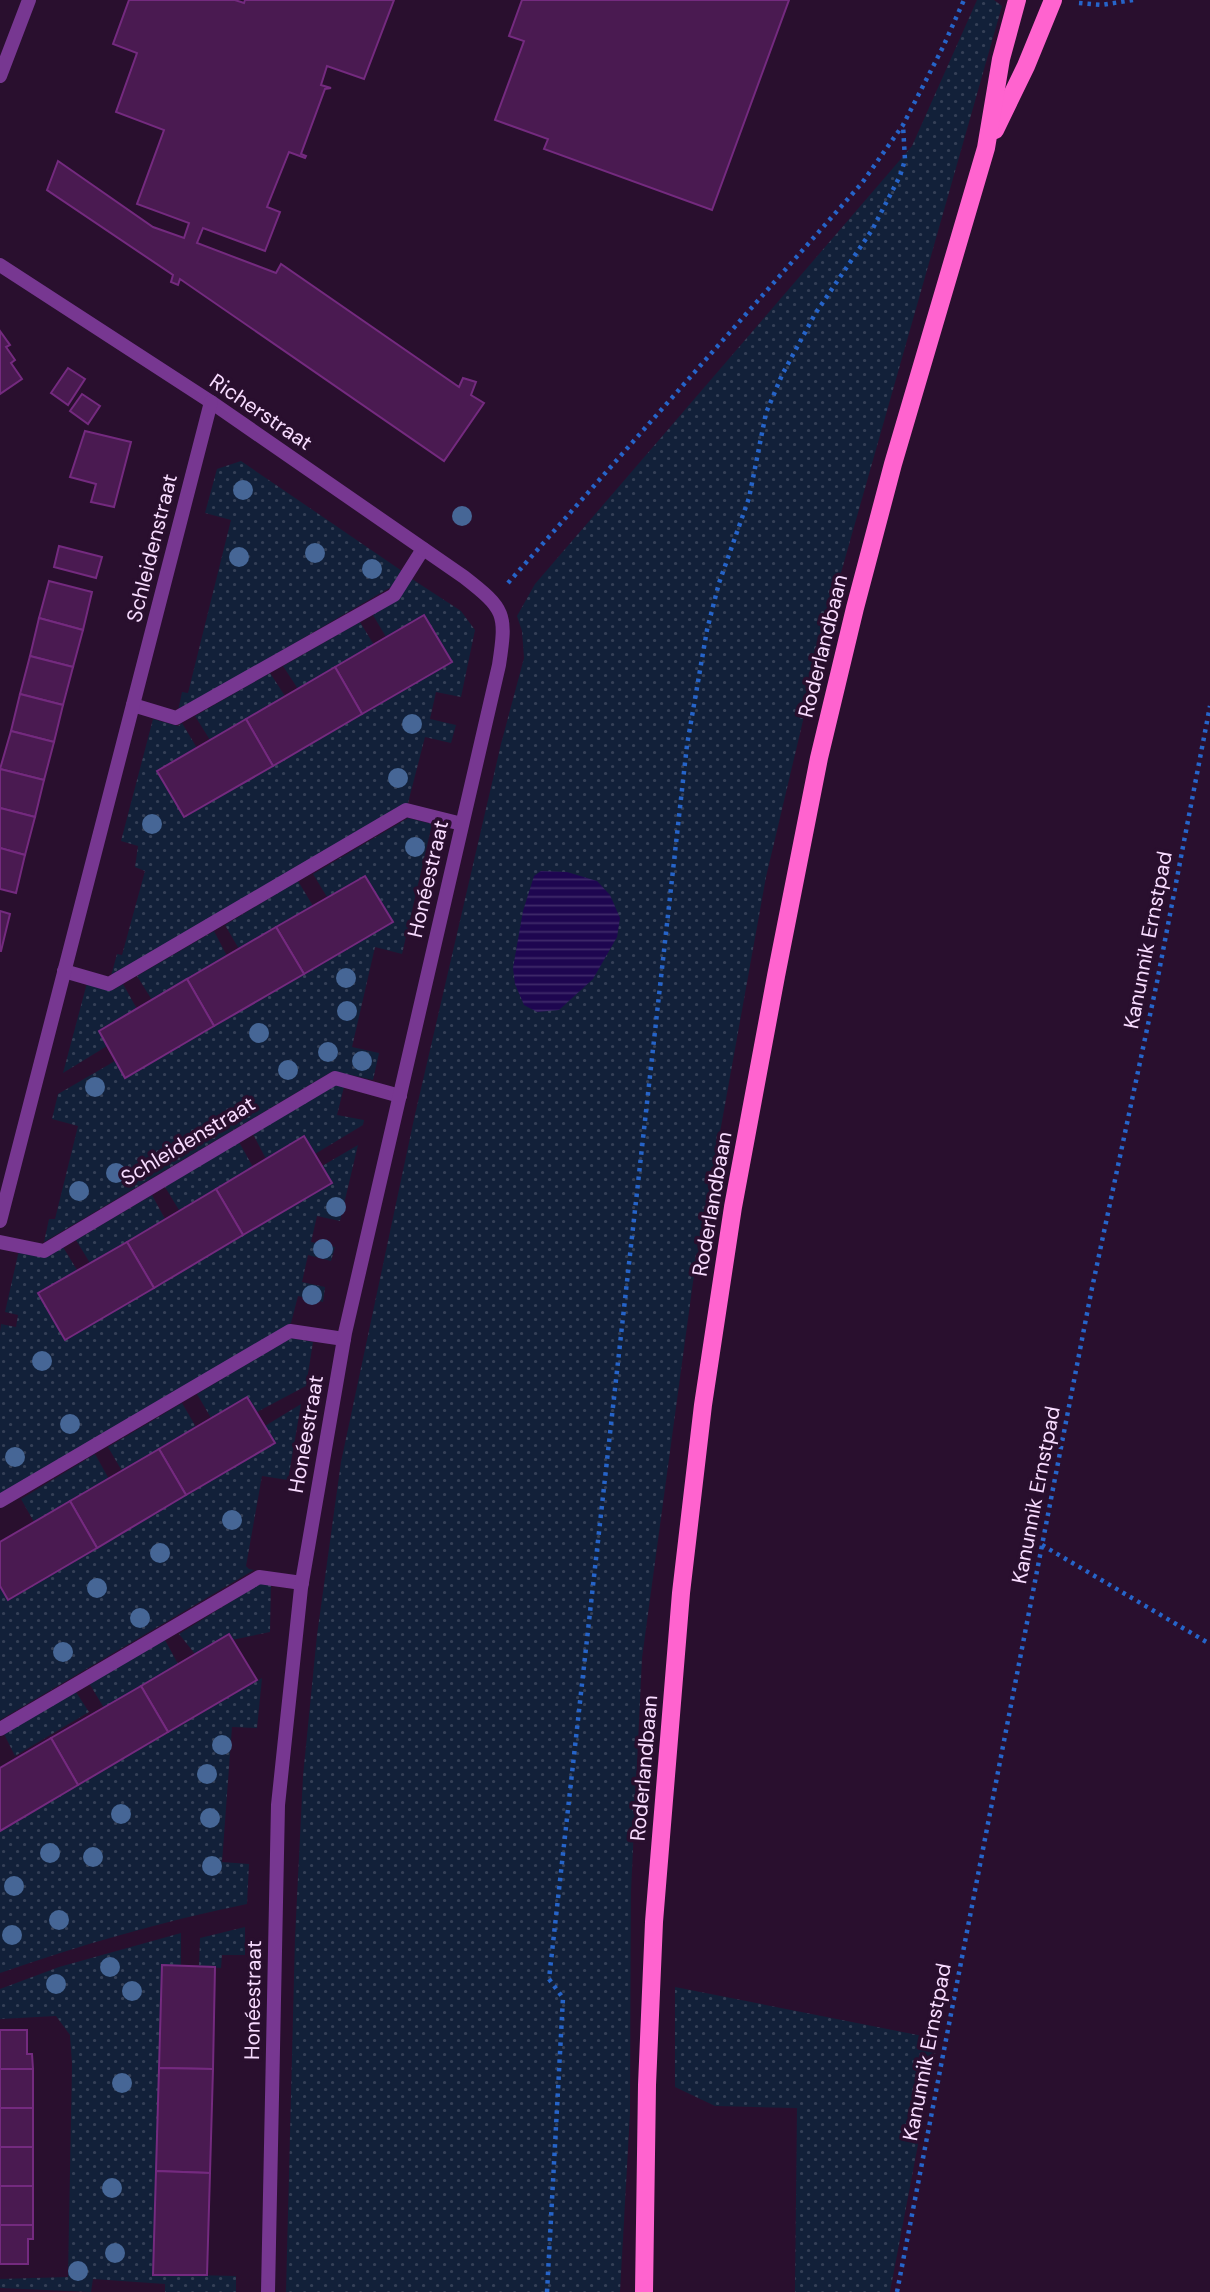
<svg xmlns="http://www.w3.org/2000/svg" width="1210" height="2292" viewBox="0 0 1210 2292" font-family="'DM Sans',sans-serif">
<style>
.grass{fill:url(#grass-dots)}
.water{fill:url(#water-rules)}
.building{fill:#4a1a51;stroke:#742a7f;stroke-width:2}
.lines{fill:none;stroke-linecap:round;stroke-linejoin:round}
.path{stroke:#2664c9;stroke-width:4.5;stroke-dasharray:3.5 5;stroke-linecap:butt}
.pedestrian{stroke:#773791;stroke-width:14}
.minor{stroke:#773791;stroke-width:14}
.primary{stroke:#ff63cf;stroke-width:18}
.tree{fill:#466696}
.labels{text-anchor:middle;stroke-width:7;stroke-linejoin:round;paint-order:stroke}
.street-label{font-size:21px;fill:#f8dcff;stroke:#290f2e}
</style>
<defs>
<pattern id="grass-dots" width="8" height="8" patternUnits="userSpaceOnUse" patternTransform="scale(1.75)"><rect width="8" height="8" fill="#122039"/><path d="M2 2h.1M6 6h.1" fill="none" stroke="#354057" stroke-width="1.8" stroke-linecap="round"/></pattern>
<pattern id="water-rules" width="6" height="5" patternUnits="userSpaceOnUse" patternTransform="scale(1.75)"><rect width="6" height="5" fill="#1e0650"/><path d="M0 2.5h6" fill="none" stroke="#3f2a6a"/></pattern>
</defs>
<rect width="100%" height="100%" fill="#290f2e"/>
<!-- grass -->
<g class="grass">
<path d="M977,0H994L1002,6L823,636L766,877L693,1282L642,1658L631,1891L630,2113L620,2292H286L295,1938L303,1776L317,1635L341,1462L414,1119L501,744L524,658L522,631L517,616L535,584L912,146Z"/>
<path d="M241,461L402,571L391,587L178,711L182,692L188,693L231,520L205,513L217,469Z"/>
<path d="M412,579L461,611L475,630L461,697L436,692L430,719L456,725L451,743L425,737L408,803L111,976L117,954L122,955L145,871L135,867L138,846L121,841L153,719L178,726L182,723L197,748L160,777L184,817L451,662L386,637L373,615Z"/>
<path d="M360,622L374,645L298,689L283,666Z"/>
<path d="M270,673L285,696L210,740L195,716Z"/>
<path d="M408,818L432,824L402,954L375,947L352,1047L379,1053L373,1080L333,1071L44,1242L49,1219H55L78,1126L52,1119L58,1094L115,1061L126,1078L392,922L365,876L327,897L313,874Z"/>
<path d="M298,881L313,906L239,949L225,925Z"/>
<path d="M214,931L227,956L152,1000L137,976Z"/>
<path d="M87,983L113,990L123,984L137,1009L99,1031L107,1046L63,1073Z"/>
<path d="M336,1085L344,1087L337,1115L364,1120L363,1125L315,1154L307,1142L266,1159L253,1134Z"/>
<path d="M239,1142L253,1167L179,1210L165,1187Z"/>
<path d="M358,1145L340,1221L317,1216L311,1242L335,1247L331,1261L308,1255L302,1282L325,1287L323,1302L298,1296L291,1323L0,1495V1332L1,1324L16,1327L18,1315L5,1312L19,1250L63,1247L77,1270L39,1294L66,1340L332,1183L322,1166Z"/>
<path d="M152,1195L165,1219L90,1263L76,1240Z"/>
<path d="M291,1338L313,1342L306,1386L257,1412L247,1397L211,1418L197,1394Z"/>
<path d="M182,1403L196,1427L122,1471L108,1447Z"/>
<path d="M301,1404L288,1480L262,1476L246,1566L249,1569L254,1570L0,1720V1586L9,1600L275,1443L265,1426Z"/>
<path d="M95,1454L109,1479L34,1522L21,1499Z"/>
<path d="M261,1583H271L270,1632L232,1640L229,1635L195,1654L179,1634Z"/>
<path d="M165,1640L178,1664L104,1708L89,1683Z"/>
<path d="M262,1678L257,1728L232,1727L222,1862L249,1864L247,1904C163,1921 81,1945 0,1973V1831Z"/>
<path d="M76,1692L89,1712L15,1756L4,1734Z"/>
<path d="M245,1927V1955H222L221,1968L199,1966L200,1938Z"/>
<path d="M181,1933V1965H162L153,2274L236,2276V2292H165V2284L93,2279L91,2292L0,2288V2279L68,2277L72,2064L70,2035L56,2016L0,2019V1989L59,1967Z"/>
<path d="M675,1987L938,2039L890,2292H795L797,2108L715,2106L675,2087Z"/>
</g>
<!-- water -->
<path class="water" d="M541,871L567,872L597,881L610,895L620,918L617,937L593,979L559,1010L537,1012L524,1005L515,984L513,968L523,911L534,876Z"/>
<!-- building -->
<g class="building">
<path d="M129,0H235L244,3L245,0H394L364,79L327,66L321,85L331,88L325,89L301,154L306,156L305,158L289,152L267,207L280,212L265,251L203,228L197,243L276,273L281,264L459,387L463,378L476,382L471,395L484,403L444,461L180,279L178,285L171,282L173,275L47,190L58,161L153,227L184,238L189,223L137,204L164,130L116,112L137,53L113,44Z"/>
<path d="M522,0H789L712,210L544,149L548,139L495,120L524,41L509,36Z"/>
<path d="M0,331L10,345L6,347L15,360L11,363L22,379L0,394Z"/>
<path d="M68,368L85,379L68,405L51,393Z"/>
<path d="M82,394L100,406L88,424L70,411Z"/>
<path d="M85,431L131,442L114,507L91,502L96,484L70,477Z"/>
<path d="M59,546L102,557L96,578L54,567Z"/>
<path d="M49,581L92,592L83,630L39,618Z"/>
<path d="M424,615L452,662L362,714L335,667Z"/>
<path d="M39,618L83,630L73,667L30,656Z"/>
<path d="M30,656L73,667L63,705L20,694Z"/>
<path d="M335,667L362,714L273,766L246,719Z"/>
<path d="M20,694L63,705L54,742L11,731Z"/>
<path d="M246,719L273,766L184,817L157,771Z"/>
<path d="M11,731L54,742L44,780L0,769Z"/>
<path d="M0,769L44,780L35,817L0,808Z"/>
<path d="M0,808L35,817L25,855L0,848Z"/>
<path d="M0,848L25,855L16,893L0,889Z"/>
<path d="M365,876L393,922L304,974L276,927Z"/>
<path d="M0,911L10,914L1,951H0Z"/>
<path d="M276,927L304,974L214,1026L187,979Z"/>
<path d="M187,979L214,1026L125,1078L99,1031Z"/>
<path d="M304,1136L332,1183L243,1235L216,1189Z"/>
<path d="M216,1189L243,1235L154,1288L127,1242Z"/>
<path d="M127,1242L154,1288L65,1340L38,1293Z"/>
<path d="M247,1397L275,1443L186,1495L159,1449Z"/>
<path d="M159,1449L186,1495L97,1548L70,1501Z"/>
<path d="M70,1501L97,1548L8,1600L0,1586V1542Z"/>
<path d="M229,1634L257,1680L168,1732L141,1686Z"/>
<path d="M141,1686L168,1732L78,1785L51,1738Z"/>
<path d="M51,1738L78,1785L0,1831V1768Z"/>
<path d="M162,1965L215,1967L213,2069L159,2068Z"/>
<path d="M0,2030H27V2054H32L33,2069H0Z"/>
<path d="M159,2068L213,2069L210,2173L156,2171Z"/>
<rect x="0" y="2069" width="33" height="39"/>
<rect x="0" y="2108" width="33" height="39"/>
<rect x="0" y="2147" width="33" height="39"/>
<path d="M156,2171L210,2173L207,2275H153Z"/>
<rect x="0" y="2186" width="33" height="39"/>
<path d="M0,2225H33V2239H28V2264H0Z"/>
</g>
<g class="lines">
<!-- path -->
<g class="path">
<path d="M1079,3L1101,5L1133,0"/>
<path d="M508,583L862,183L903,125L943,47L964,0"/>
<path d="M1042,1545L1210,1644"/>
<path d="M547,2292L563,1998L549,1979L687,745L707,630L719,583L749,498L766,413L782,375L815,314L872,230L900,176L905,160L903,125"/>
<path d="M897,2292L1091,1293L1157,982L1210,706"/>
</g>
<!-- pedestrian -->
<g class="pedestrian">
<path d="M133,705L176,718L394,595L423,549"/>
<path d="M64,971L109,984L406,810L462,824"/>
<path d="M0,1242L44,1251L335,1078L400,1096"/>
<path d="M0,1501L290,1331L344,1339"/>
<path d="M0,1729L259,1577L302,1583"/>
</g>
<!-- minor -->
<g class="minor">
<path d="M0,76L29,0"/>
<path d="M0,265L211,402L464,577C505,609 507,613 499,665L345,1333L301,1588L278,1805L268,2292"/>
<path d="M0,1221L211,402"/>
</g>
<!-- primary -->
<g class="primary">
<path d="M995,130L1026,66L1053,0"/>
<path d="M644,2292L647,2085L654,1922L681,1593L703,1405L733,1207L776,976L819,758L855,608L893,464L986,148L1001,59L1017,0"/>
</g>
</g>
<!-- trees -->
<g class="tree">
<circle cx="243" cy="490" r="10"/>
<circle cx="462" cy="516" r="10"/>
<circle cx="315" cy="553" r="10"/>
<circle cx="239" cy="557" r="10"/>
<circle cx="372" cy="569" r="10"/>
<circle cx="412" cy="724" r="10"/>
<circle cx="398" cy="778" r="10"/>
<circle cx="152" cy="824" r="10"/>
<circle cx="415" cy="847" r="10"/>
<circle cx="346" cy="978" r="10"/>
<circle cx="347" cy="1011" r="10"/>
<circle cx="259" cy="1033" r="10"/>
<circle cx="328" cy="1052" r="10"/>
<circle cx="362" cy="1061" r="10"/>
<circle cx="288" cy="1070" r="10"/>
<circle cx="95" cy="1087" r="10"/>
<circle cx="116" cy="1173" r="10"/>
<circle cx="79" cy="1191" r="10"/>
<circle cx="336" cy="1207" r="10"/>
<circle cx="323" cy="1249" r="10"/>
<circle cx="312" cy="1295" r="10"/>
<circle cx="42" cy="1361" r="10"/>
<circle cx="70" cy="1424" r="10"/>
<circle cx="15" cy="1457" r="10"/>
<circle cx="232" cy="1520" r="10"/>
<circle cx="160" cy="1553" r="10"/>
<circle cx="97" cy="1588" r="10"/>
<circle cx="140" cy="1618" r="10"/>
<circle cx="63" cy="1652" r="10"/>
<circle cx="222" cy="1745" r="10"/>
<circle cx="207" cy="1774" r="10"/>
<circle cx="121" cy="1814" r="10"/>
<circle cx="210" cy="1818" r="10"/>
<circle cx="50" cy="1853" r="10"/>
<circle cx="93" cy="1857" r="10"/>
<circle cx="212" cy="1866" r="10"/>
<circle cx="14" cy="1886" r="10"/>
<circle cx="59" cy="1920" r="10"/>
<circle cx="12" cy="1935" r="10"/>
<circle cx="110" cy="1967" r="10"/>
<circle cx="56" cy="1984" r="10"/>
<circle cx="132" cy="1991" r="10"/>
<circle cx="122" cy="2083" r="10"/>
<circle cx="112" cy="2188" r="10"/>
<circle cx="115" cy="2253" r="10"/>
<circle cx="78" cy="2271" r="10"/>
</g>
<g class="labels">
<!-- street labels -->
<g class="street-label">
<text transform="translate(261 412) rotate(34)" y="7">Richerstraat</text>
<text transform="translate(152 548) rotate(-76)" y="7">Schleidenstraat</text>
<text transform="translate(823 646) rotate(-76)" y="7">Roderlandbaan</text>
<text transform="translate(428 879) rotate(-77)" y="7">Honéestraat</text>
<text transform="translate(1148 940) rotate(-79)" y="7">Kanunnik Ernstpad</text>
<text transform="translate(188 1141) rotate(-31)" y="7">Schleidenstraat</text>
<text transform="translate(712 1204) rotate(-80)" y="7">Roderlandbaan</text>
<text transform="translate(306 1434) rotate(-80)" y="7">Honéestraat</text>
<text transform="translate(1036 1495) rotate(-79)" y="7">Kanunnik Ernstpad</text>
<text transform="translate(644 1768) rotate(-85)" y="7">Roderlandbaan</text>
<text transform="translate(253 2000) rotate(-89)" y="7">Honéestraat</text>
<text transform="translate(927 2052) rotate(-79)" y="7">Kanunnik Ernstpad</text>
</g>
</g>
</svg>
